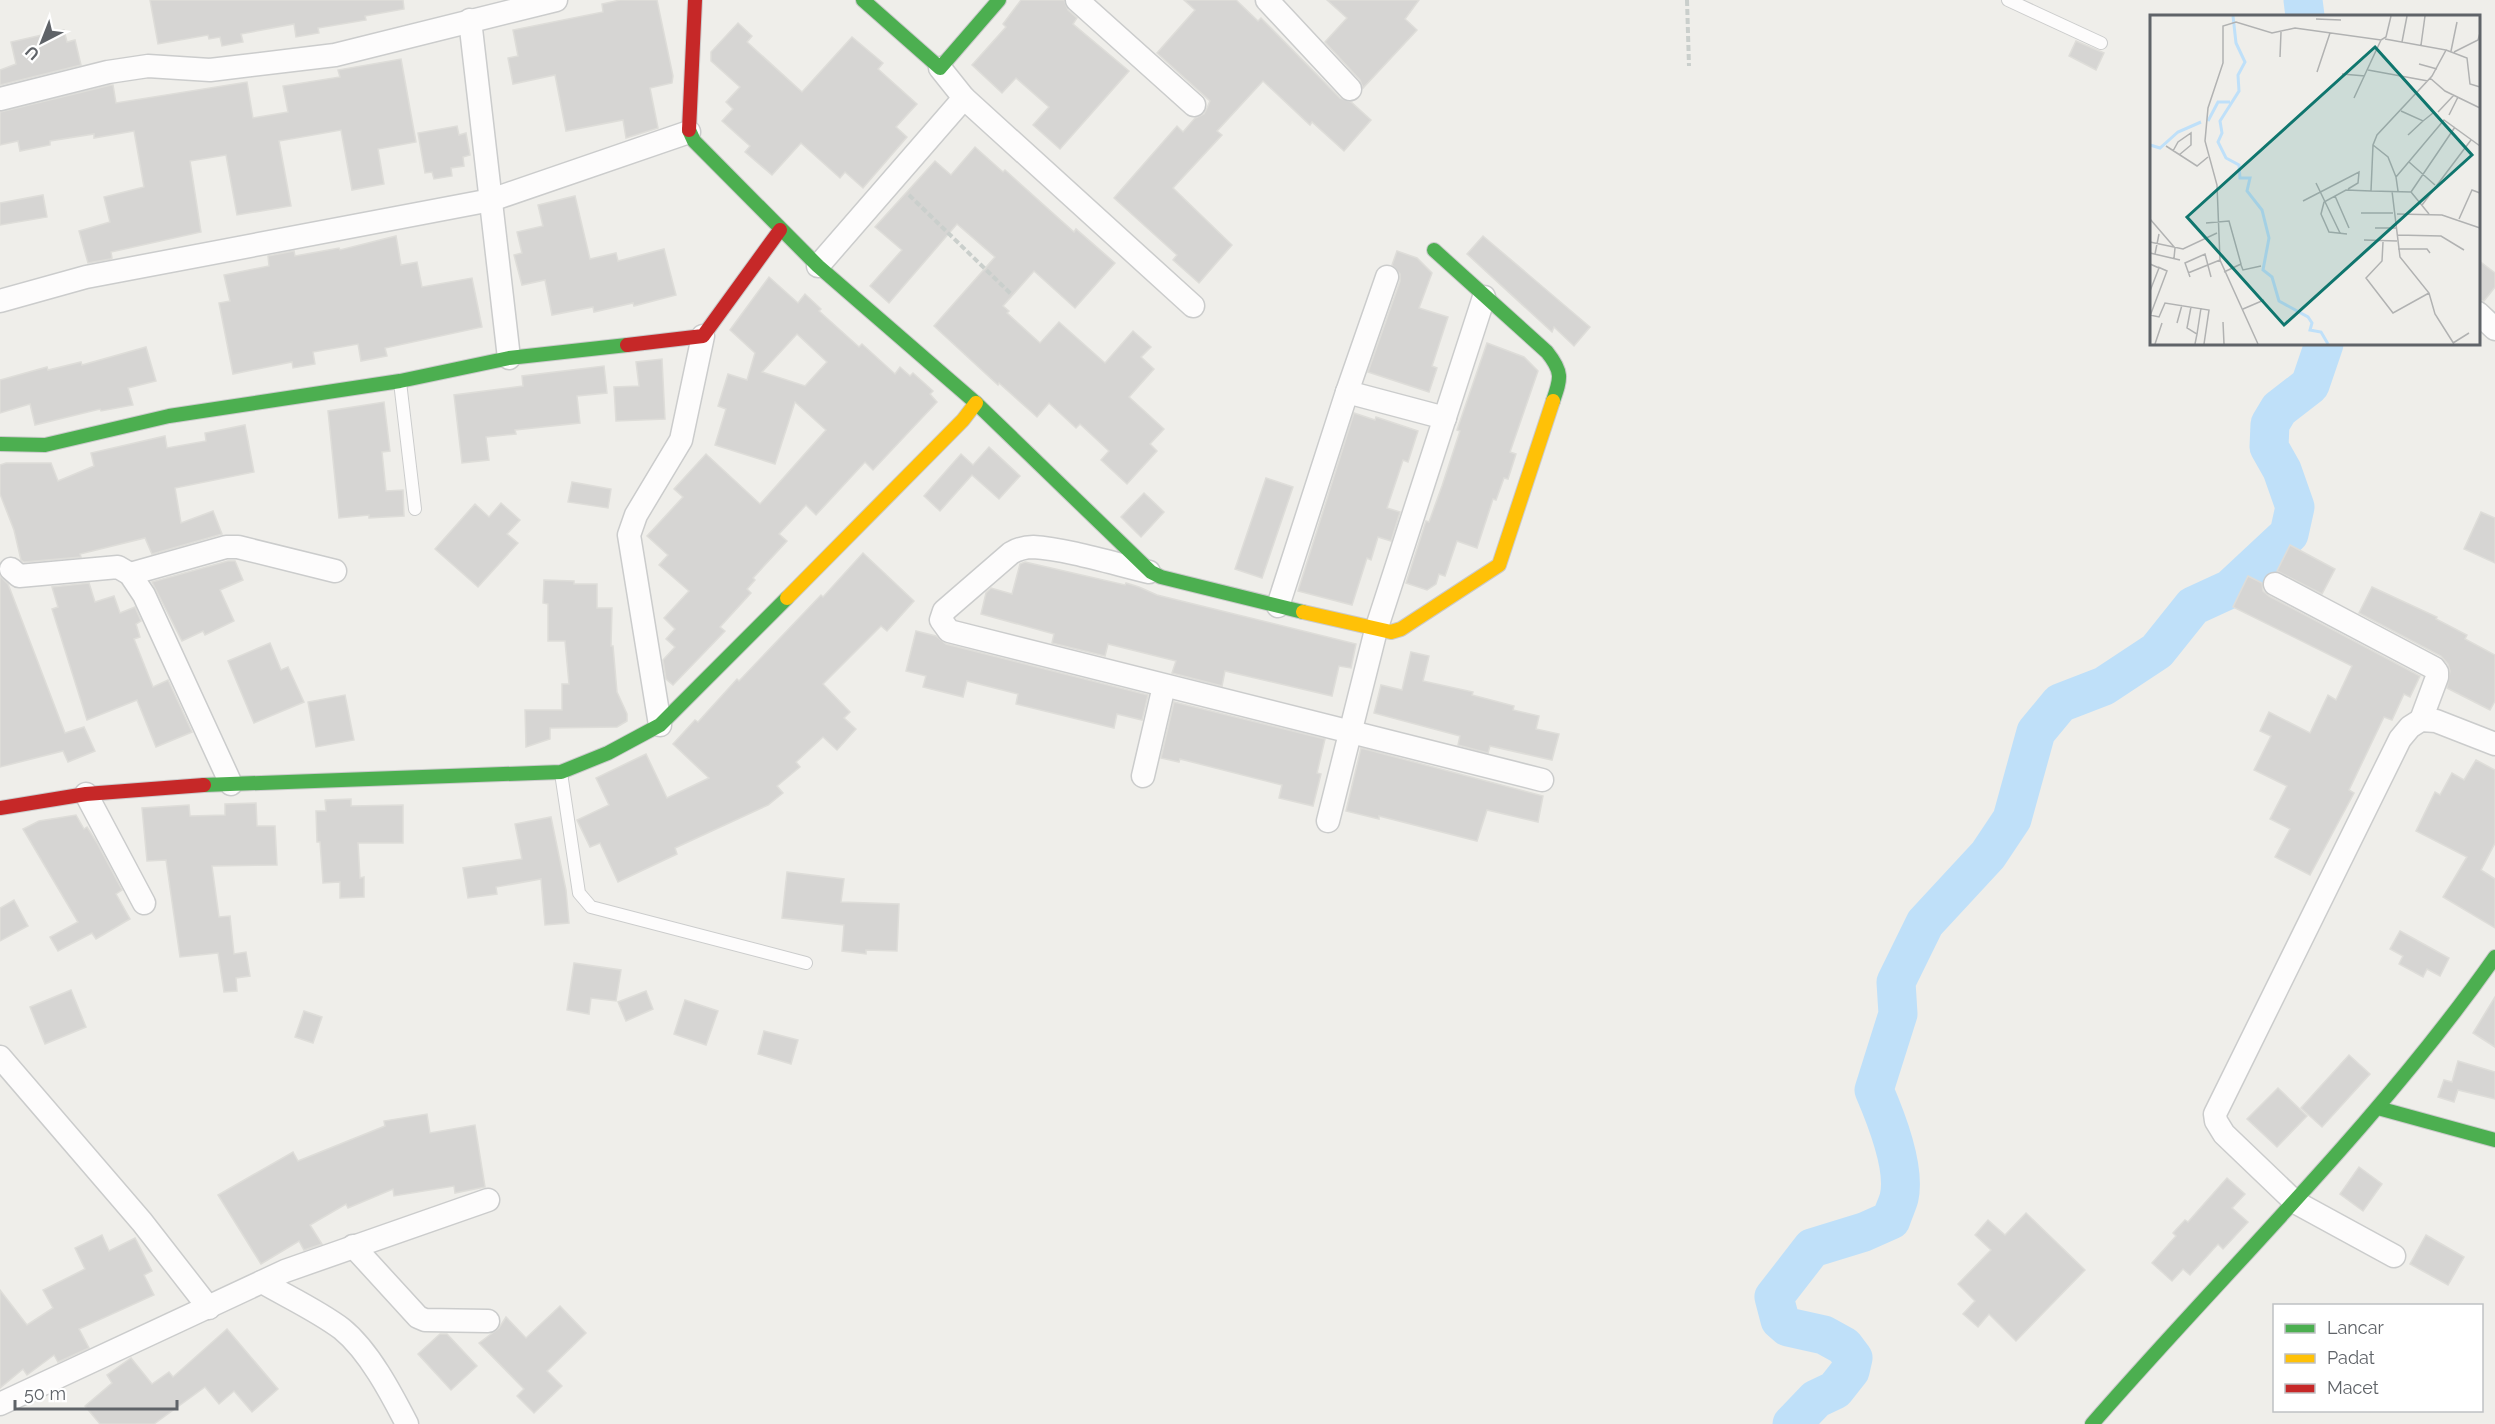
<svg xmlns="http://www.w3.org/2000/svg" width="2495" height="1424" viewBox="0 0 2495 1424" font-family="Raleway,sans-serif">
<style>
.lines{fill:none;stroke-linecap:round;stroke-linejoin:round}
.river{stroke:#bfe0f9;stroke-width:39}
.building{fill:#d6d5d3;stroke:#deddd9;stroke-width:1.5;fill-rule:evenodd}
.lane-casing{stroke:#cbcccc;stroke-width:14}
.street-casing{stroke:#cbcccc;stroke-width:25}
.fast-casing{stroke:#cacacb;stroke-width:16}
.slow-casing{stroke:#cacacb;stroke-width:16}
.jam-casing{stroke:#cacacb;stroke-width:16}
.path{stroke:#cacfcc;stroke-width:4;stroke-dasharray:6 3;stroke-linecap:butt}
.lane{stroke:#fdfcfc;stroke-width:12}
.street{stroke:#fdfcfc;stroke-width:22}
.fast{stroke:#4caf50;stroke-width:14}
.slow{stroke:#ffc107;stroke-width:14}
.jam{stroke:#c62828;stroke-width:14}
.inset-river{fill:none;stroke:#bfe0f9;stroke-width:3}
.inset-road{fill:none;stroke:#b1b2b2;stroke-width:1.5}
.view{fill:#0f766e;fill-opacity:0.15;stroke:#0f766e;stroke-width:3}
.inset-edge{fill:none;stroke:#5f6368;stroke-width:3}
</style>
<rect width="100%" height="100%" fill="#efeeea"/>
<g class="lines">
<!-- river -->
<g class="river">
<path d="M2303,0L2305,16"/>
<path d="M1792,1424L1816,1399L1835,1390L1850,1371L1853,1358L1844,1346L1824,1335L1788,1327L1780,1320L1774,1297L1812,1248L1864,1232L1891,1220C1893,1213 1897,1205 1899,1198C1906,1168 1886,1118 1874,1090L1898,1014L1896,982L1925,923L1988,855L2012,819L2036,732L2060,703L2104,686L2157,651L2193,606L2230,589L2289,534L2295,507L2282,470L2269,447L2270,424L2279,409L2310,385L2324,344"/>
</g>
</g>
<!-- building -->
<g class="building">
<path d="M150,0H403L404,9L365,16L366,20L318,28L319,33L296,37L294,24L241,34L243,42L222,46L220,37L209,39L208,35L158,44Z"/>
<path d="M620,0H657L673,76L672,83L650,88L658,128L626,138L623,120L566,131L555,75L513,84L508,58L518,56L513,30L603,12L602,4Z"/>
<path d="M1021,0H1064L1068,10L1077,18L1073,24L1129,71L1060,149L1033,125L1049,107L1016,78L1002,93L972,65L1006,27L1003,24Z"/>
<path d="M1184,0H1236L1258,21L1261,18L1340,98L1351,102L1371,120L1344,151L1312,122L1310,125L1263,81L1217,131L1222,135L1173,188L1232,245L1199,283L1173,260L1177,255L1114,198L1177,126L1183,132L1195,118L1204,114L1207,108L1210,101L1157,53L1195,10Z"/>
<path d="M1327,0H1419L1405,19L1417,30L1363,88L1360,80L1325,42L1347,18Z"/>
<path d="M738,23L752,36L747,42L802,92L852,37L883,63L878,69L917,104L896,127L907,137L863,188L845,172L840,178L801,143L772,175L745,152L750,146L722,121L733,109L726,102L740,87L711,61V52Z"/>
<path d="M64,30L67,42L75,40L81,65L0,85V70L16,64L11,42Z"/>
<path d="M2076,41L2104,53L2096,70L2069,56Z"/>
<path d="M401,59L416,142L378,149L384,184L352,190L341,130L279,141L291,206L237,215L226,155L190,161L201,232L111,252L112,258L110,259L88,263L79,231L110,222L104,197L144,187L134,131L94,138V134L50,141V145L20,151L18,141L0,145V112L111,85H113L116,103L247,82L253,118L288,112L283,86L340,77L338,70Z"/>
<path d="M457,126L459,135L466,133L470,155L463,157L464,166L451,168L452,176L434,179L432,172L425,173L418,133Z"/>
<path d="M975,147L1003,172L1005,170L1074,232L1076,229L1115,263L1075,308L1034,271L1003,306L1009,311L1007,313L1040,343L1059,322L1105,363L1133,331L1151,347L1141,357L1154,369L1129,397L1164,429L1150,444L1157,451L1127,484L1101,460L1109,451L1080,424L1076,428L1049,403L1037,417L999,383L998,385L934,326L995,257L957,224L889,303L870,286L902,250L875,227L935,161L951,175Z"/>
<path d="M43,195L47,217L0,225V203Z"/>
<path d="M575,196L590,259L616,253L618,261L664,249L676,295L634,306L633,303L594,312L593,307L552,315L545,280L522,285L514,255L522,253L517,232L543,226L538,205Z"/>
<path d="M396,236L401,265L417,262L422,287L472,278L482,327L385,348L387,356L361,361L358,344L313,352L315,364L293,368L292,362L233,374L219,303L230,301L224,275L269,266L268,256L294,251L295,256L339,248L340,250Z"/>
<path d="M1483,236L1590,327L1574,346L1554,327L1552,332L1467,254Z"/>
<path d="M1397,251L1417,258L1432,273L1419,308L1448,317L1432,366L1437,368L1429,392L1368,372L1400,281V274L1392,265Z"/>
<path d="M2478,260L2495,273V287L2484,301L2478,300Z"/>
<path d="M769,277L798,303L805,294L821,309L819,311L859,347L862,344L895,374L900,367L910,376L913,373L933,391L930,394L937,402L873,470L865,462L816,515L806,505L779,534L787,541L753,578L755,580L747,589L751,593L720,627L725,631L673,685L666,679L663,660L675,647L666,639L675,629L664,618L689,591L659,565L668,555L647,536L683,497L674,489L706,454L760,504L826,430L795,402L775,464L715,445L726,409L718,406L728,374L747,380L755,353L730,330ZM797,334L827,362L805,386L762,372Z"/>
<path d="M1487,343L1524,357L1538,371L1510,452L1516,454L1508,479L1504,478L1496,500L1493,499L1477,548L1457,541L1445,576L1439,574L1436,584L1427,590L1406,583L1426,521L1429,522L1442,486L1460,431L1457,430Z"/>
<path d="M146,347L156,381L128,388L133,405L101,411L100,409L35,425L30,404L0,413V380L47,367L48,370L81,362L82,365Z"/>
<path d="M662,359L665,419L616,421L614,387L639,386L636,362Z"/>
<path d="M604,366L607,393L577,396L580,423L515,430L516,434L486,437L489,460L462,463L454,395L523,386L522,376Z"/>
<path d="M384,402L390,451L382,452L386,491L403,490L404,516L369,518V515L339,518L328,411Z"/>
<path d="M1354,413L1375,420L1376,417L1418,431L1408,462L1403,460L1387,508L1400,512L1391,541L1378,537L1371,560L1367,558L1352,605L1298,591Z"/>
<path d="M245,425L254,472L175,488L181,523L213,511L222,534L152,554L145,538L80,554L81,557L24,562L21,560L14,530L0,494V465L6,463H51L58,481L94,466L91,453L165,436L167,448L206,441L205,433Z"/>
<path d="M989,447L1020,476L999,499L972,475L940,511L924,496L961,454L973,465Z"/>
<path d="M1266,478L1293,487L1262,578L1235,569Z"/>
<path d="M572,482L611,489L608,508L568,502Z"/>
<path d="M1144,493L1164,512L1141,537L1121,517Z"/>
<path d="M501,503L520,520L507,534L518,543L478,587L435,549L475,504L489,517Z"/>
<path d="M2481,512L2495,518V563L2464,549Z"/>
<path d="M2290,545L2335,569L2322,594L2277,571Z"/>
<path d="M863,553L914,601L887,631L881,626L823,684L850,712L844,718L856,729L837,750L823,737L796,762L800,767L777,786L783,793L768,805L675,848L677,854L618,882L600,843L590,847L577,820L609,805L596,778L646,754L667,798L709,778L673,744L695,720L698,722L737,679L739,681L821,595L823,597Z"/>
<path d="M228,561H235L243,580L220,590L234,621L205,635L203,631L182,641L152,582Z"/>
<path d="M1025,562L1125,585L1126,583L1139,587L1157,595L1356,644L1351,668L1339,666L1332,696L1225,671L1222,686L1172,673L1176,661L1108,644L1105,656L1052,643L1054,634L981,614L986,593L991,588L1012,594L1020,564Z"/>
<path d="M0,576L8,584L65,733L84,727L95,751L68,762L63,751L0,767Z"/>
<path d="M2248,576L2262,583L2263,591L2269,596L2420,676L2410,697L2404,694L2392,720L2384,717L2349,790L2354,793L2310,875L2275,857L2290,829L2270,819L2287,786L2254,770L2271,736L2260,731L2269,712L2310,733L2328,695L2336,700L2352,666L2233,607Z"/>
<path d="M544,580L574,581V584H597V608H612L611,646H613L617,692L627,714V721L617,727L550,728V739L526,747L525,710H562V684H569L565,641H548V604L543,603Z"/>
<path d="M89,583L95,602L114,596L120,613L135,607L141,621L136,624L140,637L134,639L153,687L168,680L192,732L156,747L137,700L87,720L52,609L58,607L52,587Z"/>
<path d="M2372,587L2437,617L2436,619L2467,635L2465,639L2495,655V701L2490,710L2447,688L2450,671L2448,664L2441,656L2359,613Z"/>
<path d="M916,631L936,636L946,644L1148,695L1142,720L1117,714L1114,728L1016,704L1018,694L967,681L963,697L923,687L926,676L906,671Z"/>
<path d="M270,643L281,670L288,667L304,702L254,723L228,661Z"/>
<path d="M1411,652L1429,656L1423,681L1473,692L1472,695L1514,706L1513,710L1539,716L1536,729L1559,734L1552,760L1490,746L1488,753L1458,745L1460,736L1374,713L1381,685L1402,690Z"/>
<path d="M345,695L354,740L316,747L308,702Z"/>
<path d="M1174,702L1325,739L1317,773L1321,774L1313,806L1279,798L1282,785L1180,759L1179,762L1161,758Z"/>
<path d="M1361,748L1543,796L1538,822L1487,810L1477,841L1379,816V819L1346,811Z"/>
<path d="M2476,760L2495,770V843L2481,870L2495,879V928L2443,897L2467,857L2416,831L2435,792L2440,795L2452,773L2464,780Z"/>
<path d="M351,799V806L403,805V843H358L360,878L364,877V897L340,898V882L323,883L320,842H317L316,811H326L325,800Z"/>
<path d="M256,803L257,826H275L277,865L212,866L219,917L230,916L234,954L246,952L250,976L236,978L237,991L224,992L218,953L180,957L166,860L147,861L142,808L189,805L190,816L225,815V804Z"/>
<path d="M76,815L84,829L87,827L97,843L122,890L116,894L130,919L96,939L92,933L58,951L50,937L78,922L23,829L39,821Z"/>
<path d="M551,817L566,890L569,923L545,925L541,879L496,887L497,894L468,898L463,868L522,859L515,824Z"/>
<path d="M787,872L844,879L841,902L899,904L897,951L866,950V954L842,951L844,925L782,918Z"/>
<path d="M14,900L28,926L0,941V908Z"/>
<path d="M2400,931L2449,958L2440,976L2427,969L2423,977L2399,964L2403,956L2390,949Z"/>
<path d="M574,963L621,970L616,1001L591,998L589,1014L567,1010Z"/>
<path d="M71,990L86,1027L45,1044L30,1007Z"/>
<path d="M646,991L653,1009L626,1021L618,1002Z"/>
<path d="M2495,997V1047L2473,1033Z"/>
<path d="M685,1000L718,1011L706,1045L674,1034Z"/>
<path d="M304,1011L322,1017L313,1043L295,1037Z"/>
<path d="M764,1031L798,1040L791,1064L758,1054Z"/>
<path d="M2349,1055L2370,1074L2322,1127L2301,1108Z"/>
<path d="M2458,1061L2495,1072V1099L2458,1090L2454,1102L2438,1097L2444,1080L2452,1082Z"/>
<path d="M2278,1088L2307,1116L2277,1147L2247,1119Z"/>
<path d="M427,1114L430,1133L475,1125L485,1187L455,1193L454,1186L394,1196L393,1189L348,1208L346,1204L310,1225L322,1244L304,1250L299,1241L261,1264L218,1195L293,1152L298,1161L385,1126L384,1121Z"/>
<path d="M2359,1167L2382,1184L2363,1211L2340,1194Z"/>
<path d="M2227,1178L2245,1194L2232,1208L2248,1222L2223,1249L2218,1244L2190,1275L2183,1269L2172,1281L2152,1263L2176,1236L2173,1233L2185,1220L2188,1222Z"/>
<path d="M2026,1213L2085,1270L2016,1341L1989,1314L1978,1327L1963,1314L1975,1301L1958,1284L1991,1250L1975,1235L1988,1220L2005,1235Z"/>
<path d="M102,1235L109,1251L135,1238L152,1271L144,1275L154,1295L79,1329L89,1348L58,1362L54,1355L27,1375L23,1369L0,1388V1290L27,1325L53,1308L43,1290L85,1269L75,1248Z"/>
<path d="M2426,1235L2464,1257L2448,1285L2410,1264Z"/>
<path d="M560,1306L586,1333L547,1371L562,1386L534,1413L517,1396L524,1389L479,1343L499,1328L506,1317L526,1338Z"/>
<path d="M227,1329L278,1389L252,1412L234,1391L219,1404L205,1387L154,1424H100L85,1406L112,1383L107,1375L131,1358L152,1384L169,1372L173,1377Z"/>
<path d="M440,1334H447L477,1366L451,1390L418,1354Z"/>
</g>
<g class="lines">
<!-- lane casing -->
<g class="lane-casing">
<g id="lane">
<path d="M2008,0L2101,43"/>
<path d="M400,382L415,509"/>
<path d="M561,773L579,893L591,907L806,963"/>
</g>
</g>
<!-- street casing -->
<g class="street-casing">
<g id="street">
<path d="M1077,0L1194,105"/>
<path d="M1267,0L1350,89"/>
<path d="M470,20L509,358"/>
<path d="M964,98L1193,306"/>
<path d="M0,99L108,72L148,66L210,70L335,55L556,0"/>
<path d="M818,266L964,98L940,68"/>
<path d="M0,301L86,277L491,200L689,132"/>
<path d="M2478,313L2495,329"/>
<path d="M1347,392L1445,418"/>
<path d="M11,569L19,576L118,567L130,574L144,595L231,784"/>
<path d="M1149,572C1115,564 1067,549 1033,547C1025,547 1018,549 1011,553L944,611L941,620L949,631L1542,780"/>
<path d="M130,574L226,547H238L335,571"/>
<path d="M2275,584L2434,668L2437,672V677L2421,720"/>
<path d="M1278,606L1347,392L1387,277"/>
<path d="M660,725L629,535L636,515L681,440L703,336"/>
<path d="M1143,776L1164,686"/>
<path d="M86,794L144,903"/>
<path d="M1328,821L1376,630L1484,297"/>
<path d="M0,1057L142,1222L209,1308"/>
<path d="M353,1246L418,1317L425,1320L488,1321"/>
<path d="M2394,1256L2295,1202L2224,1134L2216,1121L2215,1114L2400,739L2410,727L2421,720L2436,721L2495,744"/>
<path d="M262,1282C288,1297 318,1311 342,1329C369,1351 391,1393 407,1424"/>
<path d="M0,1404L285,1271L488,1200"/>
</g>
</g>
<!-- fast casing -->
<g class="fast-casing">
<g id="fast">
<path d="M863,0L940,68L999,0"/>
<path d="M689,130L694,141L818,266L976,403"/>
<path d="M1434,250L1547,352C1563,372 1561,378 1553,401"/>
<path d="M976,403L1151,572L1161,577L1303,612"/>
<path d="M0,444L45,445L169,416L400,381L509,358L627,345"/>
<path d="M204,785L561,772L608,753L660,725L787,598"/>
<path d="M2378,1108L2495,1140"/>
<path d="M2092,1424C2227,1269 2376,1126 2495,957"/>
</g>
</g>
<!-- slow casing -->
<g class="slow-casing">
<g id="slow">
<path d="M787,598L963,420L976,403"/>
<path d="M1303,612L1391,632L1401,629L1499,565L1553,401"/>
</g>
</g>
<!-- jam casing -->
<g class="jam-casing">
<g id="jam">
<path d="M689,130L695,0"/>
<path d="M627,345L703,336L780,230"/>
<path d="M0,808L86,794L204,785"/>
</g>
</g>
<!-- path -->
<g class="path">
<path d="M1687,0L1689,66"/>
<path d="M909,195L1011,294"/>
</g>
<!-- lane -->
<use href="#lane" class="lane"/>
<!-- street -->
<use href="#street" class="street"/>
<!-- fast -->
<use href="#fast" class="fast"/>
<!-- slow -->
<use href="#slow" class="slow"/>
<!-- jam -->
<use href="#jam" class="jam"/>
</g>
<!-- overview -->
<g transform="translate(2150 15)">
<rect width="330" height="330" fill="#efeeea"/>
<path class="inset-river" d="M83,1L86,28L95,47L88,60L89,76L70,106L72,118L68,127L76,143L89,150L90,163H100L97,176L112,195L119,223L113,255L122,262L129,286L158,302L162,308L160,315L171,317L178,329M58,106L68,87H80M0,130L10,133L28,117L51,107"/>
<path class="inset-road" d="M166,4L191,5M235,24L296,35L282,61L227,120L223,130L221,176L261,177L279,199M252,27L257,1M271,30L275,1M296,35L317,43L320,69L330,72M301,36L307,7M304,37L328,25L330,18M130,42L131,17M269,49L287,54M218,55L278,66M167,57L180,18M192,59L215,61M280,63L295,76L330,93M204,83L231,25M251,96L273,106L283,98M288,97L304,80M299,100L308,82M258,120L273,106M223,130L238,142L246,162M16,131L47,151L58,142M23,136L28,127L41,118V130L29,140M259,147L285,170M166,168L190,218M242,176L250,242L279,278L285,299L304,329M248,176L246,162L294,105L330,131M261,177L305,112M185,181L199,213M153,186L209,157L208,168L198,174M272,190L321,125M211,198H243M247,199L292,200L330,213M0,204L25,233L24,243M309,204L322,175L330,178M56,208L79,206L91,249L74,257M225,213H247M197,219L179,217L171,199L174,187L196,175L221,176M247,220L291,221L314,235M214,225L247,226M0,227L33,234L67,218M233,227L232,246L216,263L243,298L279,278M248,234H277L280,238M0,238L30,245M5,239L9,219M0,249L9,253L0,276M91,250L93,255L111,251M38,258L70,245M40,262L35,248L55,239L61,262M41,292L37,313L47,319L45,329M93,294L114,285M0,300L9,302L15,288L59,295L54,329M0,301L17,256L8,252M73,307L74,329M27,308L32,290M47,319L51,293M303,328L319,318M5,329L12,308M108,329L70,245L67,170L55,126L58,93L73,48V11L86,7L122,18L145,13L231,25L236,22L241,1"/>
<path class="view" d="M225,32L322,140L134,310L37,202Z"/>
<rect width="330" height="330" class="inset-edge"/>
</g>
<!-- legend -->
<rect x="2273" y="1304" width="210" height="108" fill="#ffffff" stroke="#bfc1c3" stroke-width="1.5"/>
<rect x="2285" y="1324" width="30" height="9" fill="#4caf50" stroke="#bfc1c3" stroke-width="1.5"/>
<text x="2327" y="1334" font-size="18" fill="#5f6368">Lancar</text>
<rect x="2285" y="1354" width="30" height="9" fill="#ffc107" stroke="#bfc1c3" stroke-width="1.5"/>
<text x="2327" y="1364" font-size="18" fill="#5f6368">Padat</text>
<rect x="2285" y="1384" width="30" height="9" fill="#c62828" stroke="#bfc1c3" stroke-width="1.5"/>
<text x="2327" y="1394" font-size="18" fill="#5f6368">Macet</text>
<!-- north arrow -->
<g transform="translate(42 42) rotate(222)" stroke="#ffffff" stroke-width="4.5" paint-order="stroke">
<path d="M0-4.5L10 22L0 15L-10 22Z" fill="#5f6368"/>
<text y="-9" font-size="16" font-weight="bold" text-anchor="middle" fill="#5f6368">U</text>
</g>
<!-- scale -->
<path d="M15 1400v9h162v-9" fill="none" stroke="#5f6368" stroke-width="3"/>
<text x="24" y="1400" font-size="18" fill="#5f6368" stroke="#ffffff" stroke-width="4.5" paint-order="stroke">50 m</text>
</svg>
